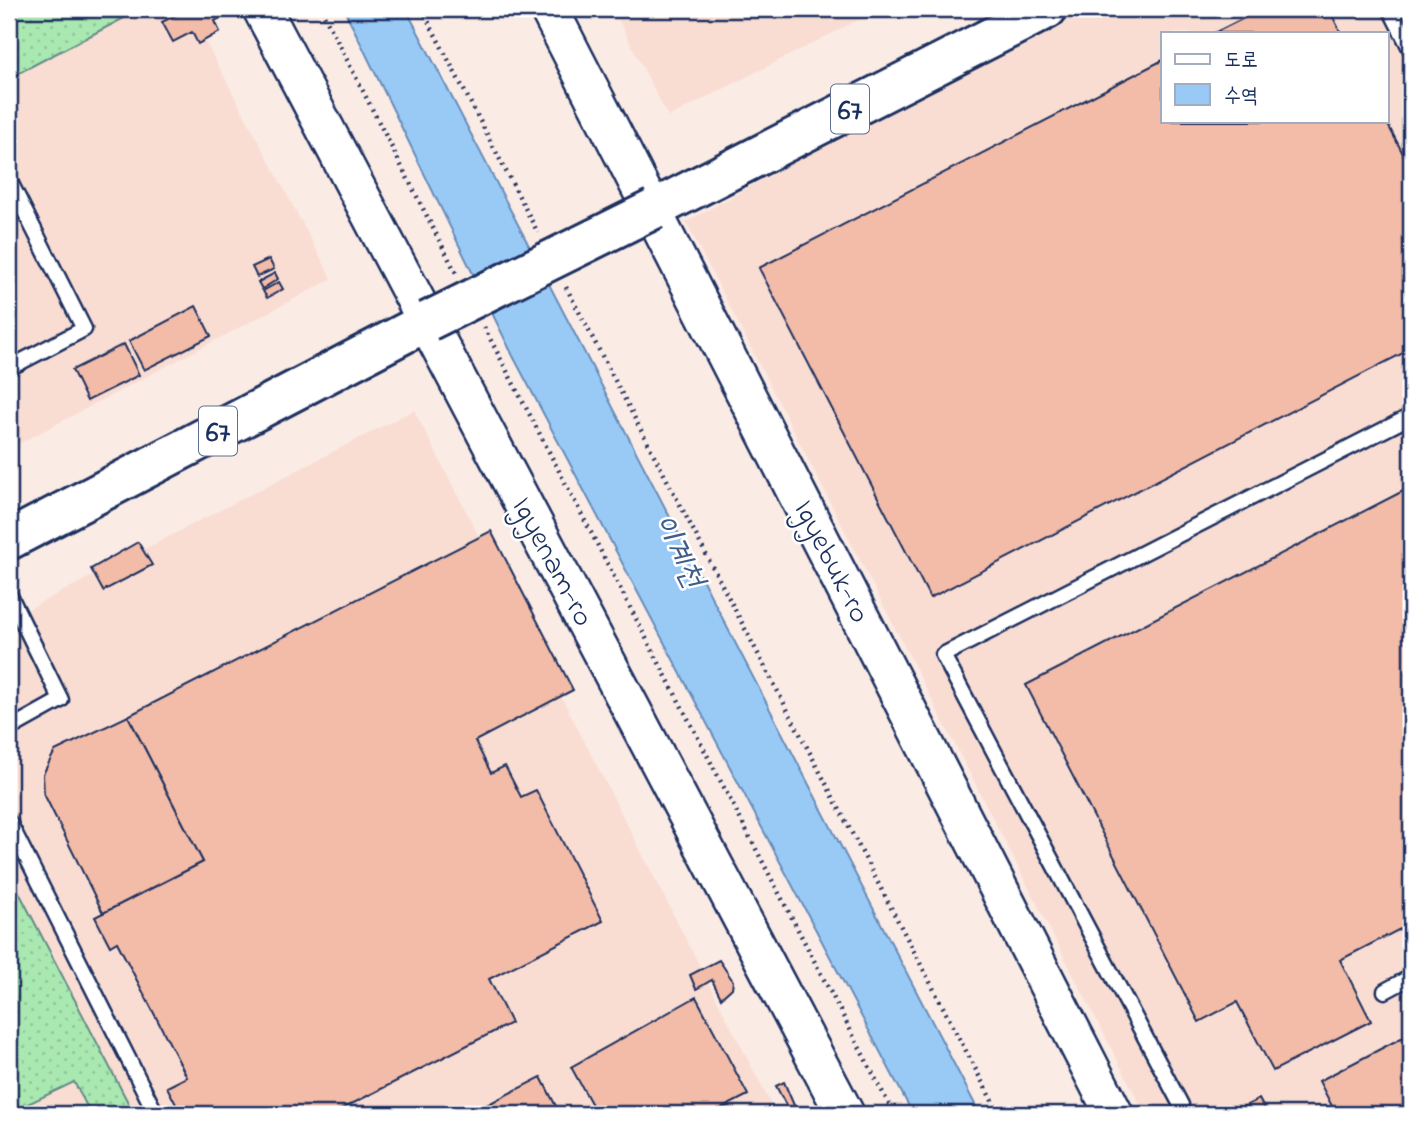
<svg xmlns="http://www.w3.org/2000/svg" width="1420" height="1123" viewBox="0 0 1420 1123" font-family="'Indie Flower','Poor Story',sans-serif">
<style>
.built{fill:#f9ddd3;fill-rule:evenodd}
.grass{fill:url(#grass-dots);stroke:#628c87;stroke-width:2}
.water{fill:#99caf5;stroke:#678cb9;stroke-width:2}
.building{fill:#f3bca8;stroke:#1b2f5e;stroke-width:2}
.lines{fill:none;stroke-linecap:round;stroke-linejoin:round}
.lane-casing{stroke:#1b2f5e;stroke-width:19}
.secondary-casing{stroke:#1b2f5e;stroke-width:42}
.primary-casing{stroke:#1b2f5e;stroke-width:44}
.path{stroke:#1b2f5e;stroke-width:4.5;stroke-dasharray:2 5;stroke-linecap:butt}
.lane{stroke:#fff;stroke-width:14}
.secondary{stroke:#fff;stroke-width:37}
.primary{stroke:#fff;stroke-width:38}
.primary-bridge-casing{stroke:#1b2f5e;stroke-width:44;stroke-linecap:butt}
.primary-bridge{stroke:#fff;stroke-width:38}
.labels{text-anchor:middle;stroke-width:5;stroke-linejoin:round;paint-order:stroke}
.shield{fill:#fff;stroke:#5f6d8e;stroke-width:2}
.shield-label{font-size:28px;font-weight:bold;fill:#1b2f5e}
.street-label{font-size:30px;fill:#1b2f5e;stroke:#fff}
.water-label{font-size:32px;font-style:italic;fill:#415e8b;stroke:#fff}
</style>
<defs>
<pattern id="grass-dots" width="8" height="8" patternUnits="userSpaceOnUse" patternTransform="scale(1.75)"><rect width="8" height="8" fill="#a9e8b0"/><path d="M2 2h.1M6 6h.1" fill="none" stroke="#91c79a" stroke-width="1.8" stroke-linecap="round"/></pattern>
</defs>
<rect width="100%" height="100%" fill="#fbebe5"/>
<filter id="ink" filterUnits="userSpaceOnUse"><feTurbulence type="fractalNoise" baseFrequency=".0143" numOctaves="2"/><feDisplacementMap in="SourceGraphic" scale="14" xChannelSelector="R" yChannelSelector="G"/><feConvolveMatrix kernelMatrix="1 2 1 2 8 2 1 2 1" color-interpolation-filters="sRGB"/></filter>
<g filter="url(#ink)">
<!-- built -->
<g class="built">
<path d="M9,9H188L332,279L9,449Z"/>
<path d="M613,9H880L668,117Z"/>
<path d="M1069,9H1411V1114H1145L686,222ZM1163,33H1387V121H1163Z"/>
<path d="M414,410L776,1114H9V619Z"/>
</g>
<!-- grass -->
<g class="grass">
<path d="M9,9H122L126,17L9,78Z"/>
<path d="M9,873L134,1114H91L74,1082L9,1113Z"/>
</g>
<!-- water -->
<path class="water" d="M344,9H406L980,1114H913L513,356Z"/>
<!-- building -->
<g class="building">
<path d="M182,9H221L224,16L215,21L220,32L198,44L192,32L173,42L162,22L184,11Z"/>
<path d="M1262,9H1329L1341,33H1214Z"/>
<path d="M1163,60V121H1386L1411,169V349L930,598L759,268Z"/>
<path d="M269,259L274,269L257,277L252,267Z"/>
<path d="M275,273L278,279L262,289L258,282Z"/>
<path d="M279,282L283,289L267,298L263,291Z"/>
<path d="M196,306L211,336L144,370L129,341Z"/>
<path d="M124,344L139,375L87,401L72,370Z"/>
<path d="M1411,487V950L1400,929L1340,960L1371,1021L1273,1071L1237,1002L1199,1022L1026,685Z"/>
<path d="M491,531L573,690L475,741L491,773L505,766L521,797L536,790L603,921L489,979L511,1023L332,1114H181L167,1087L187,1077L117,942L110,946L95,917L203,862L128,716Z"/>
<path d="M138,542L152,565L103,591L91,569Z"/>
<path d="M128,716L203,862L103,913L44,794L43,774L55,751Z"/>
<path d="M719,960L733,981L732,988L721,998L712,980L696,989L690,975Z"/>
<path d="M696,997L748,1095L711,1114H597L571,1067Z"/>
<path d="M1411,1033V1114H1336L1319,1081Z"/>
<path d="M541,1077L560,1114H469Z"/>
<path d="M784,1082L796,1110L790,1113L776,1086Z"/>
<path d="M1259,1099L1267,1114H1229Z"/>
</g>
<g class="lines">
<!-- lane casing -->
<g class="lane-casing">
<g id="lane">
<path d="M1390,9L1411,50"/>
<path d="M9,180L84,329L9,368"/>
<path d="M9,594L61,700L9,729"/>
<path d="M9,822L156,1114"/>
<path d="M1385,991L1411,977"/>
<path d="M1181,1105L943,655L1411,416"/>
</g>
</g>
<!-- secondary casing -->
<g class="secondary-casing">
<g id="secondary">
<path d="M262,9L845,1114"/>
<path d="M549,9L1114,1114"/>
</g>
</g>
<!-- primary casing -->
<g class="primary-casing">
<g id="primary">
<path d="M654,209L1047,9"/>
<path d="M9,540L428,321"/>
</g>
</g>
<!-- path -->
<g class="path">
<path d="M321,9L456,273"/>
<path d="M422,9L538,233"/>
<path d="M566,287L999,1114"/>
<path d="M484,327L894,1114"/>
</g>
<!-- lane -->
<use href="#lane" class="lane"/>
<!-- secondary -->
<use href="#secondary" class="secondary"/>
<!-- primary -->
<use href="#primary" class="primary"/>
<!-- primary-bridge casing -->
<g class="primary-bridge-casing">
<path id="primary-bridge" d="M428,321L654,209"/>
</g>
<!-- primary-bridge -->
<use href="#primary-bridge" class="primary-bridge"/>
</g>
</g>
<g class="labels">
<!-- shield labels -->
<g class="shield">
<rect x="831" y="84.5" width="38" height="49" rx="5"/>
<rect x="199" y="406.5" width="38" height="49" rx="5"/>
</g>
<g class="shield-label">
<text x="850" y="119">67</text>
<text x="218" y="441">67</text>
</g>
<!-- street labels -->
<g class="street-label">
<text transform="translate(554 561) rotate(62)" y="10">Igyenam-ro</text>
<text transform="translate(833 561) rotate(63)" y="10">Igyebuk-ro</text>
</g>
<!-- water labels -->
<g class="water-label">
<text transform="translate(680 550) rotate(63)" y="11">이계천</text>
</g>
</g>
<!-- margin -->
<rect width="1420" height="1123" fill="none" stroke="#fff" stroke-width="35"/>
<rect x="18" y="18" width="1385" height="1088" fill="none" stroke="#1b2f5e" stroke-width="2.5" filter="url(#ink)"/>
<!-- legend -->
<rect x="1161" y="32" width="228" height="91" fill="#ffffff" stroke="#a4acbf" stroke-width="2"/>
<rect x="1175" y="54" width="35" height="10" fill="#ffffff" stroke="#a4acbf" stroke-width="2"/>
<text x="1224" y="66" font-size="21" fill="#1b2f5e">도로</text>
<rect x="1175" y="84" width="35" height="21" fill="#99caf5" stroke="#a4acbf" stroke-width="2"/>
<text x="1224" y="102" font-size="21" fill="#1b2f5e">수역</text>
</svg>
